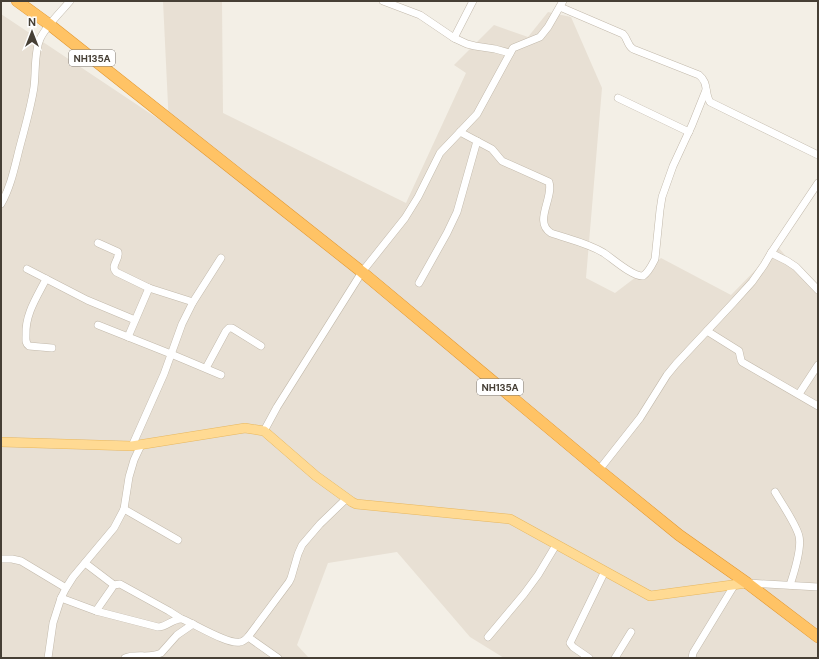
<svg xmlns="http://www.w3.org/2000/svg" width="819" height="659" viewBox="0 0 819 659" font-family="'DM Sans',sans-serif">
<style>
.residential{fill:#e8e0d4}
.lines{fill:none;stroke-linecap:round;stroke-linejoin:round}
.minor-casing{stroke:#c2b9ab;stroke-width:8}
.major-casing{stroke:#e7b760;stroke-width:10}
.highway-casing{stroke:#e29731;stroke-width:12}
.minor{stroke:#fff;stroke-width:7}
.major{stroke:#ffda93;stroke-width:9}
.highway{stroke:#ffc365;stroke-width:11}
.labels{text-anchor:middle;stroke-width:3;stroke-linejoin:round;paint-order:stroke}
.shield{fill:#fff;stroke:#7e7972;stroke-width:1}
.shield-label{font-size:10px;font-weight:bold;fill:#463f35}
</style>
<rect width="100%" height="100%" fill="#f3efe6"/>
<!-- residential -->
<path class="residential" d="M163,1H222L223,113L406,203L466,73L454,65L494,25L528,37L548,12L571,17L602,88L586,278L615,293L661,258L731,295L778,247L818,294V658H504L470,637L397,552L328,563L297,645L309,658H1V14L169,126Z"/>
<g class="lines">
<!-- minor casing -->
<g class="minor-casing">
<g id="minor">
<path d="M383,1L420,15L454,38L467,44L475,46L495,49L510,53"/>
<path d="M560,7L623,34C628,39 627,45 633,49L699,75C709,83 704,92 710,102L818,155"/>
<path d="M454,38L473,1"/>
<path d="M618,98L689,132"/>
<path d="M460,132L492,149L502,161L549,182C554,198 533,222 551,233C568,239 588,243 604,253C613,259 633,277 643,276C649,272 652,265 655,259L660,210L662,197L673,166L692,125L706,90"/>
<path d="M1,204C11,187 15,165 20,146C25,127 31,107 34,87C36,72 34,52 40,39C46,26 61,12 70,1"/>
<path d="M98,243L118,252C120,260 110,265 116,272L149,288L193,302"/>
<path d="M771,253L787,261L796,267L818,290"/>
<path d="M27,269L87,300L135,320"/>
<path d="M46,279C37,297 25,314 26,335C26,340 25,343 29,346L52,348"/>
<path d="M419,283L447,233L457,212L477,141"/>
<path d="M98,325L171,354L221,375"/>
<path d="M707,331L739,351L741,360L742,362L818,406"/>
<path d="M128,337L149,288"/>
<path d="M206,368L226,331L229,328H232L261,346"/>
<path d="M799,394L818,365"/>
<path d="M264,431L277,407L362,272L405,218L418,197L440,153L477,114L513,48L540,37L548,27L563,1"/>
<path d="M132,446L164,374L182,324L193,302L221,258"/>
<path d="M599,470L640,418L667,375L676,364L733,303L752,282L764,265L771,253L818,183"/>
<path d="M775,492C782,504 796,524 799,536C802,548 794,573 790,585"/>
<path d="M124,509L178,540"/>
<path d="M1,559H12L21,561L66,588"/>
<path d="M85,563L114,585"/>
<path d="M748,583L818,587"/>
<path d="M61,598L96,611L158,627C167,627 173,618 182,619C195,624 228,645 240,642C243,642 246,639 248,637L289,582L291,578L298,554L302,545L320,524L347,498"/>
<path d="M96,611L112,588L114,585L120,584L169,611L180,618"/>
<path d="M248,637L278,658"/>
<path d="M488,637L524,594L538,575L556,545"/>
<path d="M48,658L53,623L61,598L66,588L73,577L114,528L124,509L129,477L134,460L141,445"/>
<path d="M125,658C136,653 150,659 161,653L177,635L193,624"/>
<path d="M589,658L573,647L570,643L605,571"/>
<path d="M615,658L631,632"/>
<path d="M692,658L693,653L735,584"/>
</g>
</g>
<!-- major casing -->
<g class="major-casing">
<path id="major" d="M1,442L132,446L245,428L264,431L316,476L352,502L356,504L510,519L650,596L747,583"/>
</g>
<!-- highway casing -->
<g class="highway-casing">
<path id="highway" d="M17,1L50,25L362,272L599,470L679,535L747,583L818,637"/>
</g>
<!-- minor -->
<use href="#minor" class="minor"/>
<!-- major -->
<use href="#major" class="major"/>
<!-- highway -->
<use href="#highway" class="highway"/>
</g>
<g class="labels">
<!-- shield labels -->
<g class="shield">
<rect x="69" y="50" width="46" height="16" rx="3"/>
<rect x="477" y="379" width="46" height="16" rx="3"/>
</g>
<g class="shield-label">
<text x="92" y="62">NH135A</text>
<text x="500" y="391">NH135A</text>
</g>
</g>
<!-- border -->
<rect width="819" height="659" fill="none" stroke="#463f35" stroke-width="4"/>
<!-- north arrow -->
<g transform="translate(32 32)" stroke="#ffffff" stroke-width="3" paint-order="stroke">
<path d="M0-3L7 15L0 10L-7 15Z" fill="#463f35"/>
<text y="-6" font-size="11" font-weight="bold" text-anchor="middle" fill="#463f35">N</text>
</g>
</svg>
